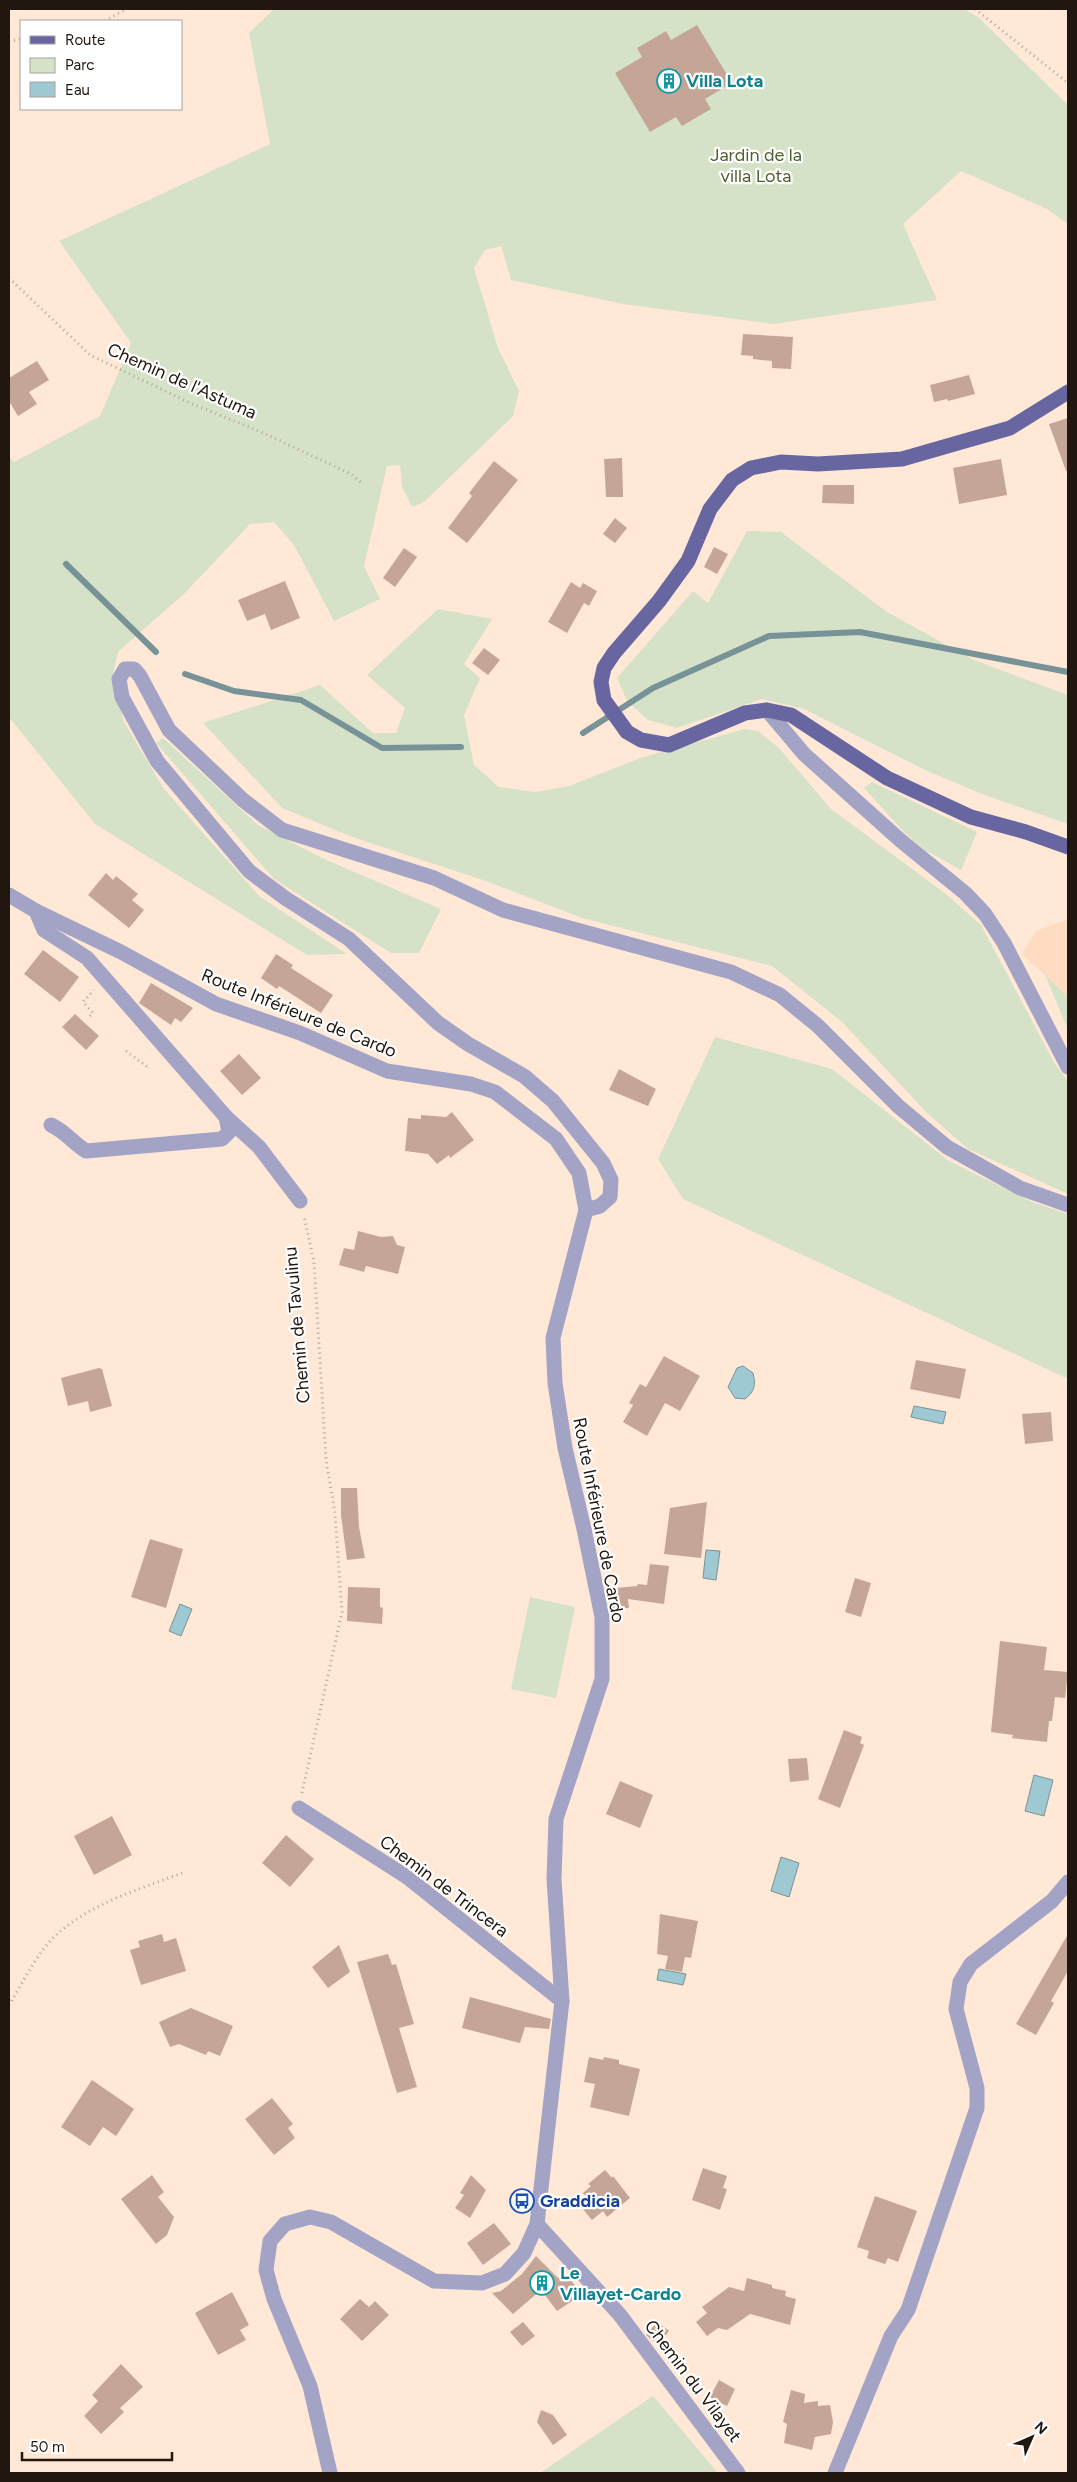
<svg xmlns="http://www.w3.org/2000/svg" width="1077" height="2482" viewBox="0 0 1077 2482" font-family="Figtree,sans-serif">
<style>
.built{fill:#ffdbc1}
.green{fill:#d6e2c8}
.water{fill:#9ec8d2;stroke:#789398}
.lines{fill:none;stroke-linecap:round;stroke-linejoin:round}
.stream{stroke:#789398;stroke-width:6}
.building{fill:#c5a696}
.path{stroke:#b7a495;stroke-width:3;stroke-dasharray:1 4;stroke-linecap:butt}
.minor{stroke:#a3a4c5;stroke-width:15}
.major{stroke:#6866a1;stroke-width:15}
.labels{text-anchor:middle;stroke-width:4.5;stroke-linejoin:round;paint-order:stroke}
.culture-label{font-size:18px;font-weight:bold;fill:#0d838f;stroke:#fff;text-anchor:start}
.park-label{font-size:18px;fill:#4d602e;stroke:#fff}
.street-label{font-size:18px;fill:#21170f;stroke:#fff}
.transit-label{font-size:18px;font-weight:bold;fill:#164399;stroke:#fff;text-anchor:start}
</style>
<rect width="100%" height="100%" fill="#ffe8d6"/>
<!-- built -->
<path class="built" d="M1068,919V997L1022,954L1036,931Z"/>
<!-- green -->
<g class="green">
<path d="M274,9H964L978,17L1068,105V224L1047,209L961,171L903,224L937,300L773,324L623,304L511,280L501,246L485,250L474,268L498,348L519,391L513,416L424,502L412,507L402,487L400,465L387,466L364,566L380,599L334,621L294,545L274,522L250,524L185,593L118,652L113,674L124,722L164,789L259,896L347,954L307,955L95,824L9,717V457L14,462L100,416L131,343L59,241L270,144L249,33Z"/>
<path d="M747,531L781,532L887,612L974,660L1068,695V824L987,796L925,770L804,709L762,699L677,728L648,720L627,701L617,678L693,591L708,603Z"/>
<path d="M438,609L492,619L464,664L480,678L464,715L474,765L499,787L536,792L569,786L643,757L745,729L758,731L779,748L831,809L946,894L981,925L1055,1064L1068,1081V1194L968,1149L927,1113L842,1022L772,966L582,918L486,881L352,837L282,808L203,723L320,685L373,733H396L405,708L367,675Z"/>
<path d="M163,738L258,825L322,858L441,909L419,953H391L274,879L156,743Z"/>
<path d="M872,782L977,832L961,870L925,850L905,833L864,788Z"/>
<path d="M1045,975L1068,997V1030Z"/>
<path d="M715,1037L832,1069L949,1161L1032,1202L1068,1214V1379L683,1199L658,1159Z"/>
<path d="M530,1597L575,1607L556,1698L511,1689Z"/>
<path d="M653,2396L718,2473H540Z"/>
</g>
<!-- water -->
<g class="water">
<path d="M743,1366L753,1373C756,1385 755,1391 745,1399L735,1398L728,1387L737,1368Z"/>
<path d="M914,1406L946,1412L943,1424L911,1417Z"/>
<path d="M706,1550L720,1551L716,1580L703,1578Z"/>
<path d="M180,1604L192,1609L181,1636L169,1631Z"/>
<path d="M1034,1775L1053,1780L1044,1816L1025,1811Z"/>
<path d="M781,1857L799,1863L789,1897L771,1891Z"/>
<path d="M659,1969L686,1974L683,1985L657,1980Z"/>
</g>
<g class="lines">
<!-- stream -->
<g class="stream">
<path d="M66,564L156,652"/>
<path d="M185,674L234,691L301,700L382,748L461,747"/>
<path d="M583,733L653,688L769,636L860,632L1068,672"/>
</g>
</g>
<!-- building -->
<g class="building">
<path d="M697,25L732,83L705,99L711,109L682,126L676,117L650,132L615,73L642,57L637,48L666,31L671,40Z"/>
<path d="M743,334L793,337L791,369L772,368V361L753,359V356L741,355Z"/>
<path d="M37,361L49,380L29,392L37,404L18,416L9,401V378Z"/>
<path d="M969,375L975,394L948,401L947,399L934,402L930,385Z"/>
<path d="M1068,418V471H1066L1049,424Z"/>
<path d="M622,458L623,497H606L604,459Z"/>
<path d="M1001,459L1007,495L959,504L953,468Z"/>
<path d="M494,461L518,480L467,543L448,528L472,496L469,493Z"/>
<path d="M823,485H854V504L822,503Z"/>
<path d="M615,518L627,528L615,543L603,534Z"/>
<path d="M714,547L728,554L717,574L704,567Z"/>
<path d="M404,548L417,557L395,587L383,578Z"/>
<path d="M285,581L300,618L271,630L265,614L247,621L238,600Z"/>
<path d="M571,582L580,588L583,583L597,591L589,606L584,603L567,633L548,622Z"/>
<path d="M484,648L500,660L488,675L472,663Z"/>
<path d="M106,873L113,880L116,876L138,894L132,900L144,910L129,928L88,895Z"/>
<path d="M43,950L79,977L60,1002L24,974Z"/>
<path d="M276,954L293,965L291,968L333,995L321,1013L279,986L277,989L261,978Z"/>
<path d="M151,983L193,1008L181,1022L175,1018L171,1025L139,1003Z"/>
<path d="M75,1014L99,1036L86,1050L62,1027Z"/>
<path d="M239,1054L261,1078L242,1095L220,1071Z"/>
<path d="M619,1069L656,1089L648,1106L609,1090Z"/>
<path d="M452,1112L474,1140L450,1158L449,1155L437,1164L428,1154L405,1151L408,1118L421,1119V1115L446,1117Z"/>
<path d="M358,1231L381,1237L393,1236L397,1245L405,1247L398,1274L366,1266L364,1272L339,1265L344,1248L354,1250Z"/>
<path d="M664,1356L700,1376L680,1411L665,1403L647,1436L623,1422L633,1405L629,1403L640,1384L646,1387Z"/>
<path d="M916,1360L966,1369L960,1399L910,1389Z"/>
<path d="M99,1368L102,1369L112,1406L90,1412L88,1401L68,1406L61,1378Z"/>
<path d="M1051,1412L1053,1441L1025,1444L1022,1414Z"/>
<path d="M341,1488H357L359,1527L365,1558L347,1560L341,1515Z"/>
<path d="M707,1502L701,1558L664,1554L670,1508Z"/>
<path d="M150,1539L183,1549L166,1608L131,1597Z"/>
<path d="M650,1564L669,1566L664,1604L628,1599L629,1608L612,1609L611,1597H607L606,1589L637,1586L638,1584L647,1585Z"/>
<path d="M855,1578L871,1583L861,1617L845,1612Z"/>
<path d="M348,1587L380,1588V1607L383,1608L382,1624L347,1621Z"/>
<path d="M1000,1641L1047,1647L1044,1670L1068,1672L1065,1698L1055,1697L1052,1721H1049L1047,1742L1012,1738L1013,1735L991,1732Z"/>
<path d="M844,1730L862,1737L860,1743L864,1745L840,1808L818,1799Z"/>
<path d="M807,1758L809,1780L790,1782L788,1759Z"/>
<path d="M620,1781L653,1795L640,1828L606,1814Z"/>
<path d="M112,1816L132,1855L94,1875L74,1836Z"/>
<path d="M286,1835L314,1859L290,1887L262,1863Z"/>
<path d="M660,1914L698,1921L691,1958L685,1957L682,1972L665,1969L668,1956L657,1954Z"/>
<path d="M162,1934L164,1942L176,1938L186,1971L141,1985L130,1950L140,1947L138,1941Z"/>
<path d="M1068,1934V1971L1051,2001L1054,2003L1036,2035L1016,2024Z"/>
<path d="M339,1945L350,1972L328,1988L312,1967Z"/>
<path d="M388,1954L392,1965L396,1964L414,2024L399,2028L417,2087L397,2093L357,1962Z"/>
<path d="M470,1997L551,2019L549,2029L525,2027L520,2043L462,2028Z"/>
<path d="M191,2008L233,2026L220,2056L208,2051L206,2055L179,2044L170,2047L159,2022Z"/>
<path d="M589,2057L603,2060L604,2057L619,2060V2064L640,2069L629,2116L590,2107L595,2084L584,2082Z"/>
<path d="M92,2080L134,2109L116,2136L103,2127L90,2146L61,2127Z"/>
<path d="M272,2098L293,2124L288,2128L295,2138L274,2155L245,2119Z"/>
<path d="M703,2168L727,2176L723,2188L727,2189L720,2210L692,2200Z"/>
<path d="M605,2170L612,2178L613,2176L630,2198L607,2217L603,2211L592,2220L582,2208L590,2201L583,2193L591,2186L588,2184Z"/>
<path d="M152,2175L164,2192L158,2197L174,2217L167,2235L156,2244L121,2199Z"/>
<path d="M471,2175L486,2190L470,2218L455,2208L464,2195L460,2193Z"/>
<path d="M875,2196L917,2211L898,2262L888,2258L885,2264L867,2258L869,2251L857,2247Z"/>
<path d="M494,2223L511,2244L483,2265L467,2243Z"/>
<path d="M536,2256L558,2278L564,2273L583,2294L557,2311L541,2290L513,2314L492,2293L501,2291L522,2274Z"/>
<path d="M747,2278L772,2285V2288L786,2291L785,2296L796,2299L790,2325L750,2314L727,2330L718,2328L707,2336L696,2322L707,2313L702,2307L729,2287L744,2291Z"/>
<path d="M232,2292L249,2325L240,2330L246,2340L218,2355L195,2313Z"/>
<path d="M360,2299L369,2307L375,2301L389,2315L362,2341L340,2319Z"/>
<path d="M523,2322L535,2336L522,2346L510,2332Z"/>
<path d="M657,2322L669,2331L658,2345L646,2335Z"/>
<path d="M121,2364L143,2387L120,2408L124,2412L101,2434L84,2416L98,2401L92,2395Z"/>
<path d="M719,2380L735,2389L727,2406L710,2397Z"/>
<path d="M791,2390L805,2394L804,2403L818,2401V2406L830,2405L833,2422L831,2434L815,2437L812,2450L784,2443L787,2424L783,2422Z"/>
<path d="M541,2410L553,2415L567,2435L553,2445L537,2422Z"/>
</g>
<g class="lines">
<!-- path -->
<g class="path">
<path d="M975,9L1068,83"/>
<path d="M105,21L126,9"/>
<path d="M9,41L21,39"/>
<path d="M9,278L90,355L190,403L259,431L351,474L362,483"/>
<path d="M90,1016L93,1013L83,1002L94,990"/>
<path d="M126,1051L149,1068"/>
<path d="M302,1793L342,1612L335,1513L326,1460L314,1262L304,1216"/>
<path d="M9,2005C24,1981 39,1948 62,1930C97,1901 143,1888 185,1872"/>
</g>
<!-- minor -->
<g class="minor">
<path d="M767,710L804,754L900,840L965,893L985,914L1004,943L1068,1067"/>
<path d="M9,895L36,911L121,952L216,1004L300,1033L387,1071L471,1084L495,1092L556,1139L579,1173L586,1210L553,1338L555,1383L565,1448L584,1529L602,1617V1679L556,1819L554,1879L562,2001L537,2224L524,2253L505,2274L482,2283L434,2281L331,2222L310,2217L285,2224L270,2241L266,2270L274,2299L310,2386L330,2473"/>
<path d="M36,911L44,930L87,958L226,1117L259,1147L300,1201"/>
<path d="M51,1125C65,1131 73,1143 86,1151L222,1139L229,1132L226,1117"/>
<path d="M586,1210L600,1206L610,1197L611,1180L603,1163L553,1101L524,1076L468,1044L438,1023L349,939L285,898L249,871L157,761L122,697L119,679L125,669H134L140,676L169,730L243,800L282,830L434,878L503,910L731,972L780,995L818,1026L898,1106L947,1147L1020,1188L1068,1205"/>
<path d="M299,1808L407,1877L562,2001"/>
<path d="M537,2224L620,2315L738,2473"/>
<path d="M835,2473L891,2336L908,2310L977,2108V2088L956,2009L960,1982L971,1964L1052,1901L1068,1882"/>
</g>
<!-- major -->
<path class="major" d="M1068,392L1010,428L902,459L818,464L781,462L751,468L732,480L710,509L688,561L659,601L614,653L604,668L601,682L604,700L627,732L641,740L669,745L745,713L767,710L791,715L887,778L971,817L1026,832L1068,847"/>
</g>
<!-- icons -->
<defs>
<g id="building-ring" transform="scale(1.25)"><circle r="9.5" fill="#fff" stroke="#0f9aa8" stroke-width="1.5"/><path d="M-4-6H4V6H1V3H-1V6H-4ZM-2.5-4.3h1.7v1.8h-1.7ZM.8-4.3h1.7v1.8H.8ZM-2.5-1h1.7V.8h-1.7ZM.8-1h1.7V.8H.8Z" fill="#0f9aa8"/></g>
<g id="bus-ring" transform="scale(1.25)"><circle r="9.5" fill="#fff" stroke="#1a4fb4" stroke-width="1.5"/><path d="M-5-6H5V4H4V6H2V4H-2V6H-4V4H-5ZM-3.5-4V0h7V-4ZM-3.5 1.2v1.5H-2V1.2ZM2 1.2v1.5H3.5V1.2Z" fill="#1a4fb4"/></g>
</defs>
<g fill-rule="evenodd">
<use href="#building-ring" x="669" y="81"/>
<use href="#bus-ring" x="522" y="2201"/>
<use href="#building-ring" x="542" y="2283"/>
</g>
<g class="labels">
<!-- culture labels -->
<g class="culture-label">
<text x="686" y="87">Villa Lota</text>
<text x="560" y="2279">Le<tspan x="560" dy="21">Villayet-Cardo</tspan></text>
</g>
<!-- park labels -->
<g class="park-label">
<text x="756" y="161">Jardin de la<tspan x="756" dy="21">villa Lota</tspan></text>
</g>
<!-- street labels -->
<g class="street-label">
<text transform="translate(182 381) rotate(24)" y="6">Chemin de l'Astuma</text>
<text transform="translate(299 1013) rotate(22)" y="6">Route Inférieure de Cardo</text>
<text transform="translate(297 1325) rotate(-95)" y="6">Chemin de Tavulinu</text>
<text transform="translate(599 1520) rotate(79)" y="6">Route Inférieure de Cardo</text>
<text transform="translate(444 1886) rotate(37)" y="6">Chemin de Trincera</text>
<text transform="translate(693 2381) rotate(53)" y="6">Chemin du Vilayet</text>
</g>
<!-- transit labels -->
<g class="transit-label">
<text x="540" y="2207">Graddicia</text>
</g>
</g>
<!-- border -->
<rect width="1077" height="2482" fill="none" stroke="#21170f" stroke-width="20"/>
<!-- legend -->
<rect x="20" y="20" width="162" height="90" fill="#ffffff" stroke="#a6a29f"/>
<rect x="30" y="36" width="25" height="8" fill="#6866a1" stroke="#a6a29f"/>
<text x="65" y="45" font-size="15" fill="#21170f">Route</text>
<rect x="30" y="58" width="25" height="15" fill="#d6e2c8" stroke="#a6a29f"/>
<text x="65" y="70" font-size="15" fill="#21170f">Parc</text>
<rect x="30" y="82" width="25" height="15" fill="#9ec8d2" stroke="#a6a29f"/>
<text x="65" y="95" font-size="15" fill="#21170f">Eau</text>
<!-- north arrow -->
<g transform="translate(1032 2437) rotate(45)" stroke="#ffffff" stroke-width="4" paint-order="stroke">
<path d="M0-4L9 19L0 12L-9 19Z" fill="#21170f"/>
<text y="-8" font-size="14" font-weight="bold" text-anchor="middle" fill="#21170f">N</text>
</g>
<!-- scale -->
<path d="M22 2452v8h150v-8" fill="none" stroke="#21170f" stroke-width="2.5"/>
<text x="30" y="2452" font-size="15" fill="#21170f" stroke="#ffffff" stroke-width="4" paint-order="stroke">50 m</text>
</svg>
